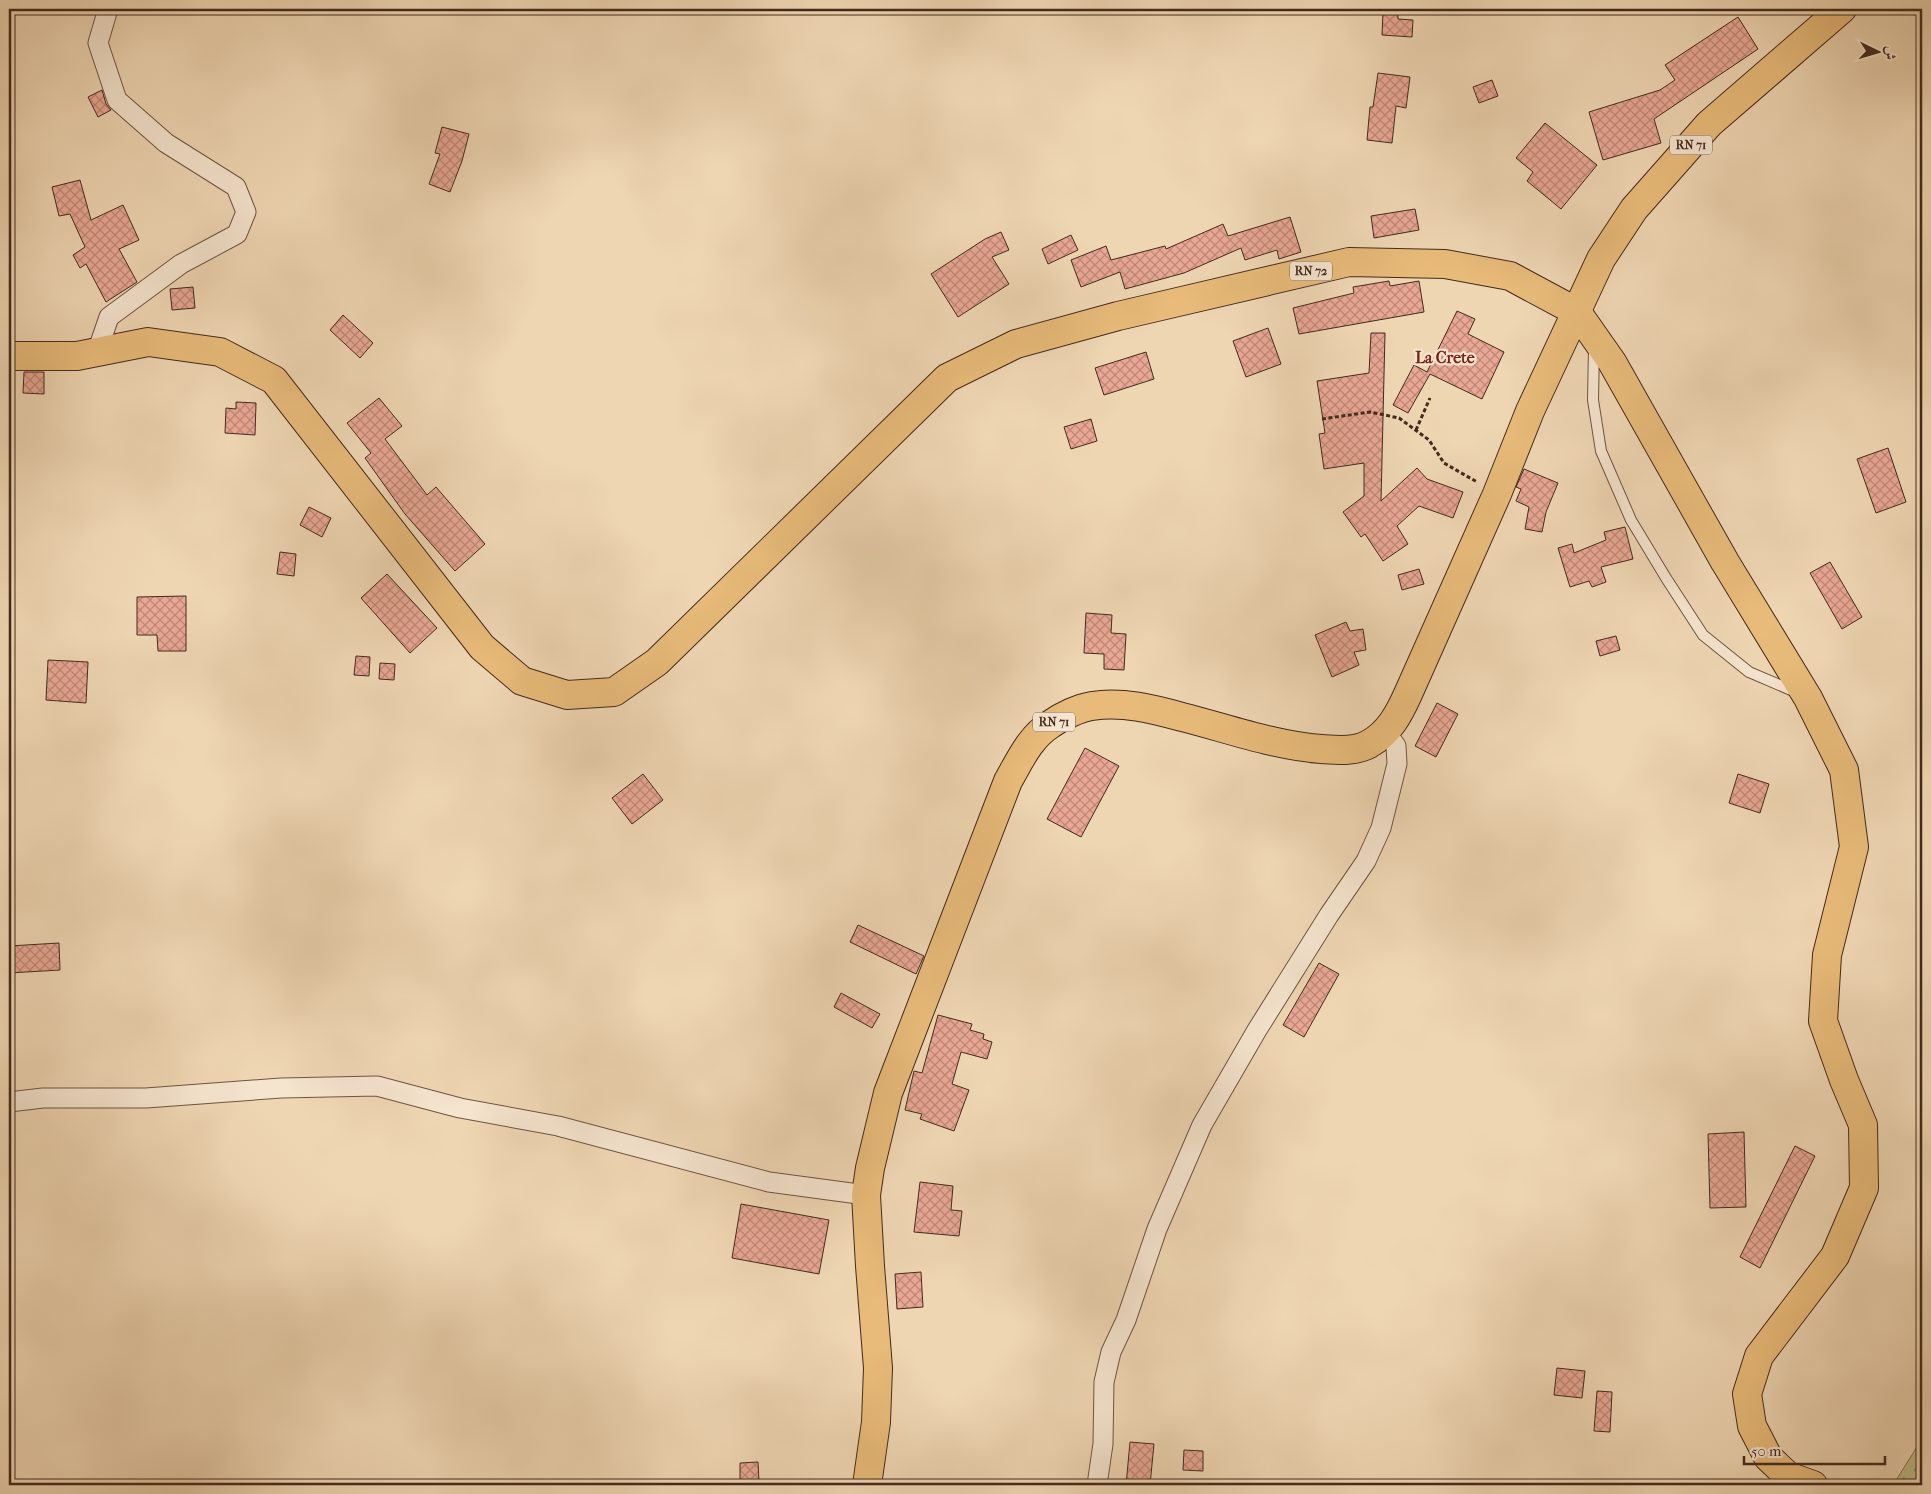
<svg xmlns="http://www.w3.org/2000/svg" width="1931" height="1494" viewBox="0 0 1931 1494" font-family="'IM FELL French Canon',Amiri,serif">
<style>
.forest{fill:url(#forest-firs);stroke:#817352}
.building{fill:url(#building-cross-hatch);stroke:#432a1d}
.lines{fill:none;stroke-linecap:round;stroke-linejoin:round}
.lane-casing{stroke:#6e5542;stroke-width:12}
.street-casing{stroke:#6e5542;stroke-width:21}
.primary-casing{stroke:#432a1d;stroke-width:30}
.path{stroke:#432a1d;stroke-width:3;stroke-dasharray:4 2.5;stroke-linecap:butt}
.lane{stroke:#f5e4ce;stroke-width:10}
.street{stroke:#f5e4ce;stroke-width:19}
.primary{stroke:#e8bb7a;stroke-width:28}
.labels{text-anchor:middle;stroke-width:4.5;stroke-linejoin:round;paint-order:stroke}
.shield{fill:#f5e4ce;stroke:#786252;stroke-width:1}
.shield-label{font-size:12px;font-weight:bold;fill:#432a1d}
.quarter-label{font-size:16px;font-weight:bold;fill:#7a1f14;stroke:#f5e4ce}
</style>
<defs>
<pattern id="forest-firs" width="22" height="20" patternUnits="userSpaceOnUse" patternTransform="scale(1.25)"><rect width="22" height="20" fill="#bfbc88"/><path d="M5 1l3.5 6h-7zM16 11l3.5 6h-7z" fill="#9d996f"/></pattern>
<pattern id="building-cross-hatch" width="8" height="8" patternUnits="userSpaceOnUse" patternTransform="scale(1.25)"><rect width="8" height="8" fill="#e9a794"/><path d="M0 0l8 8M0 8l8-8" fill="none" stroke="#be8878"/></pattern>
</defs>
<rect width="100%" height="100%" fill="#efd6b3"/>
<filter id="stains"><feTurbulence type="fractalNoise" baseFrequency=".004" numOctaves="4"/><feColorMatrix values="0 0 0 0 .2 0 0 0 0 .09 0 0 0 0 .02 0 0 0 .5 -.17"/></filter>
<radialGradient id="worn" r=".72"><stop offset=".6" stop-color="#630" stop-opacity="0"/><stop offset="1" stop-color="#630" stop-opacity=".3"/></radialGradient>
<!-- forest -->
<path class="forest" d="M1922,1439V1485H1893Z"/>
<!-- building -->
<g class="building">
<path d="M1383,12L1398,13V19L1413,20L1412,37L1382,35Z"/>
<path d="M1738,17L1758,49L1654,119L1661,143L1603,160L1589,112L1660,90L1675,80L1665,65Z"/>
<path d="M1378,73L1410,77L1406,108L1396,106L1392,143L1367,140L1370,107H1373Z"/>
<path d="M1492,80L1498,96L1479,103L1473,87Z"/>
<path d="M102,90L106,104L111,110L98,117L88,97Z"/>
<path d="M1545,123L1597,165L1561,209L1527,181L1533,172L1516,158Z"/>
<path d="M442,127L469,134L462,161L450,192L429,184L440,154L435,153Z"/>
<path d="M80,180L91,220L123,205L139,240L119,249L137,282L106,302L86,264L80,268L73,255L85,247L70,214L59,216L52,187Z"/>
<path d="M1415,209L1419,230L1374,238L1371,216Z"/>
<path d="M1290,217L1301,252L1279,259L1277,250L1245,260L1241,248L1184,273L1125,289L1120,272L1081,287L1071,260L1106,246L1111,260L1165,246L1166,249L1223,224L1228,236Z"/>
<path d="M1001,232L1009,250L992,257L1009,284L958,317L931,274L985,239Z"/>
<path d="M1071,235L1078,250L1048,264L1042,249Z"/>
<path d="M1389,281L1390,286L1419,281L1424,312L1299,334L1293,308L1354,293L1353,287Z"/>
<path d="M193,287L195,308L172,310L170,289Z"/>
<path d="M1457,311L1475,319L1468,334L1504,352L1482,399L1430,374L1408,413L1393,405L1414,365L1427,372Z"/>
<path d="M343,315L373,343L360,358L330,330Z"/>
<path d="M1268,328L1281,364L1246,377L1233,341Z"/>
<path d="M1371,333H1385L1381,501L1417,468L1427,479L1463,492L1453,518L1419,506L1397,526L1408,544L1383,561L1365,534L1361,537L1343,512L1364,496V463L1324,469L1319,434L1325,433L1317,381L1369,373Z"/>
<path d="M1146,352L1154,379L1104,395L1095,368Z"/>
<path d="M24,372H44V394L23,393Z"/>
<path d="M379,398L402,426L385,439L427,495L436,487L485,544L455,571L405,514L365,458L371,453L347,423Z"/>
<path d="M236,402L256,403L255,435L225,433L226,408L236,409Z"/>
<path d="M1091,419L1097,441L1071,449L1064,427Z"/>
<path d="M1888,448L1906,502L1876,513L1857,459Z"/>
<path d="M1524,469L1558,483L1546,512L1542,532L1525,529L1529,507L1516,501L1521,489L1516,487Z"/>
<path d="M309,507L331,518L322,537L300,525Z"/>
<path d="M1625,527L1633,559L1601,567L1606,582L1592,587L1589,581L1570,587L1558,548L1572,544L1574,553L1606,540L1604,532Z"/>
<path d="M280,552L296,554L294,576L277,574Z"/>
<path d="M1830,562L1862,617L1842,629L1810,573Z"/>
<path d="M1419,569L1424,584L1402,590L1398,575Z"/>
<path d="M387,574L437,628L410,653L361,598Z"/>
<path d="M186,596V651H158L157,635H137V597Z"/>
<path d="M1086,613L1112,615L1111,633L1126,634L1124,670L1104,669V654L1084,653Z"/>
<path d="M1346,622L1350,631L1363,629L1366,650L1354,652L1359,665L1332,677L1315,635Z"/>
<path d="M1616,636L1620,650L1600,656L1596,641Z"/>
<path d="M356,656L370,657L369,676L354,675Z"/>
<path d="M48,660L88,662L86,703L46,700Z"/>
<path d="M380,663L395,664L394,680L379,679Z"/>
<path d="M1437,703L1458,714L1436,757L1415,746Z"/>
<path d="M1085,748L1119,766L1081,837L1047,819Z"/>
<path d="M643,774L663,800L632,824L612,798Z"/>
<path d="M1738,774L1769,784L1760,813L1729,803Z"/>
<path d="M858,925L924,956L916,974L850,942Z"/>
<path d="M59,943L60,970L9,973V946Z"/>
<path d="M1319,963L1339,974L1304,1037L1283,1025Z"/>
<path d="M841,993L880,1014L872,1028L834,1007Z"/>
<path d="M938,1015L972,1024L970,1030L984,1034L983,1039L992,1042L987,1059L961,1052L952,1084L969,1090L954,1131L920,1119L922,1114L905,1110L914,1071L922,1073Z"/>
<path d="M1744,1132L1746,1207L1710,1208L1708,1134Z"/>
<path d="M1795,1146L1815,1156L1760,1268L1740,1257Z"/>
<path d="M920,1182L953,1186L951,1210L962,1211L959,1236L914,1232Z"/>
<path d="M741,1204L829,1220L819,1274L732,1258Z"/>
<path d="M921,1272L923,1307L897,1309L895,1274Z"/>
<path d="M1557,1368L1585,1371L1582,1398L1554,1395Z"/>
<path d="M1597,1391L1612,1392L1610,1432L1594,1431Z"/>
<path d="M1130,1442L1154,1444L1150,1485H1126Z"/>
<path d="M1184,1450L1203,1451V1471L1183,1470Z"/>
<path d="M758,1462L759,1482L740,1483V1463Z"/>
</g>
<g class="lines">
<!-- lane casing -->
<g class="lane-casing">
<path id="lane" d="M1594,347L1593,400L1601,451L1631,520L1666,578L1703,635L1749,672L1798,693"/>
</g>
<!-- street casing -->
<g class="street-casing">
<g id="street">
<path d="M97,352L109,317L181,264L237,234L246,212L236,187L166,143L117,100L98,43L108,9"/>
<path d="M9,1102L43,1098H146L281,1088L377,1086L460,1108L558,1126L769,1182L866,1195"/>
<path d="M1097,1485L1103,1444L1104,1382L1111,1352L1126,1320L1157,1229L1202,1125L1257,1030L1329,915L1366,861L1381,828L1397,764L1396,746L1386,732"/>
</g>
</g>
<!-- primary casing -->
<g class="primary-casing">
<g id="primary">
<path d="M9,356H77L148,342L220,352L274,380L482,647L522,681L567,695L614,692L657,662L947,378L1016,344L1118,316L1349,262L1445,264L1510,276L1577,312L1612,362L1725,562L1808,698L1844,770L1854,847L1827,955L1823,1021L1844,1080L1863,1125L1864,1188L1835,1256L1759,1356L1747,1394L1752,1426L1768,1457L1788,1476L1813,1485"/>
<path d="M867,1485L876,1422L878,1368L870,1266L866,1195L870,1168L888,1093L1008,781C1020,760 1030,737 1051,724C1062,716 1079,708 1092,706C1122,701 1153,709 1182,717C1226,728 1276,746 1321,749C1337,750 1355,752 1369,744C1389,733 1399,714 1408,694L1497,494L1530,411L1601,259L1634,209L1709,124L1842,9"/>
</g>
</g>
<!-- path -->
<g class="path">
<path d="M1322,419L1370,412L1399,418L1429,440L1444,463L1477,482"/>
<path d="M1416,430L1430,398"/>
</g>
<!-- lane -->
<use href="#lane" class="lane"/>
<!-- street -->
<use href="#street" class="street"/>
<!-- primary -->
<use href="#primary" class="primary"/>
</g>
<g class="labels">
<!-- shield labels -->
<g class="shield">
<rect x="1670" y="135.5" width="42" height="19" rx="4"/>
<rect x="1290" y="261.5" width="42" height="19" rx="4"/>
<rect x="1033" y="712.5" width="42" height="19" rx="4"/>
</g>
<g class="shield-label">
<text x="1691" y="149">RN 71</text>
<text x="1311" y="275">RN 72</text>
<text x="1054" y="726">RN 71</text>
</g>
<!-- quarter labels -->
<g class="quarter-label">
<text x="1445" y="363">La Crete</text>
</g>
</g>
<!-- margin -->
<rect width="1931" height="1494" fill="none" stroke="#efd6b3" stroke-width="30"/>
<rect x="10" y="10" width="1911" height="1474" fill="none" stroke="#432a1d" stroke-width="2.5"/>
<rect x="15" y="15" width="1901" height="1464" fill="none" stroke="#432a1d"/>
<!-- north arrow -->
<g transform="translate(1878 52) rotate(95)" stroke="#f5e4ce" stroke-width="4" paint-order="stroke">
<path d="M0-4L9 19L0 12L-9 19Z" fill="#432a1d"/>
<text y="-8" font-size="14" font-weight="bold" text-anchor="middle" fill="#432a1d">ش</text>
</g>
<!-- scale -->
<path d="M1744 1456v8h141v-8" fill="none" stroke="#432a1d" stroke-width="2.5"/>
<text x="1751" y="1456" font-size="15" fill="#432a1d" stroke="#f5e4ce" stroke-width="4" paint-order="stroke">50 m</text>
<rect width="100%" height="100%" filter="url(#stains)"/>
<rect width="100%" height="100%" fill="url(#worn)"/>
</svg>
